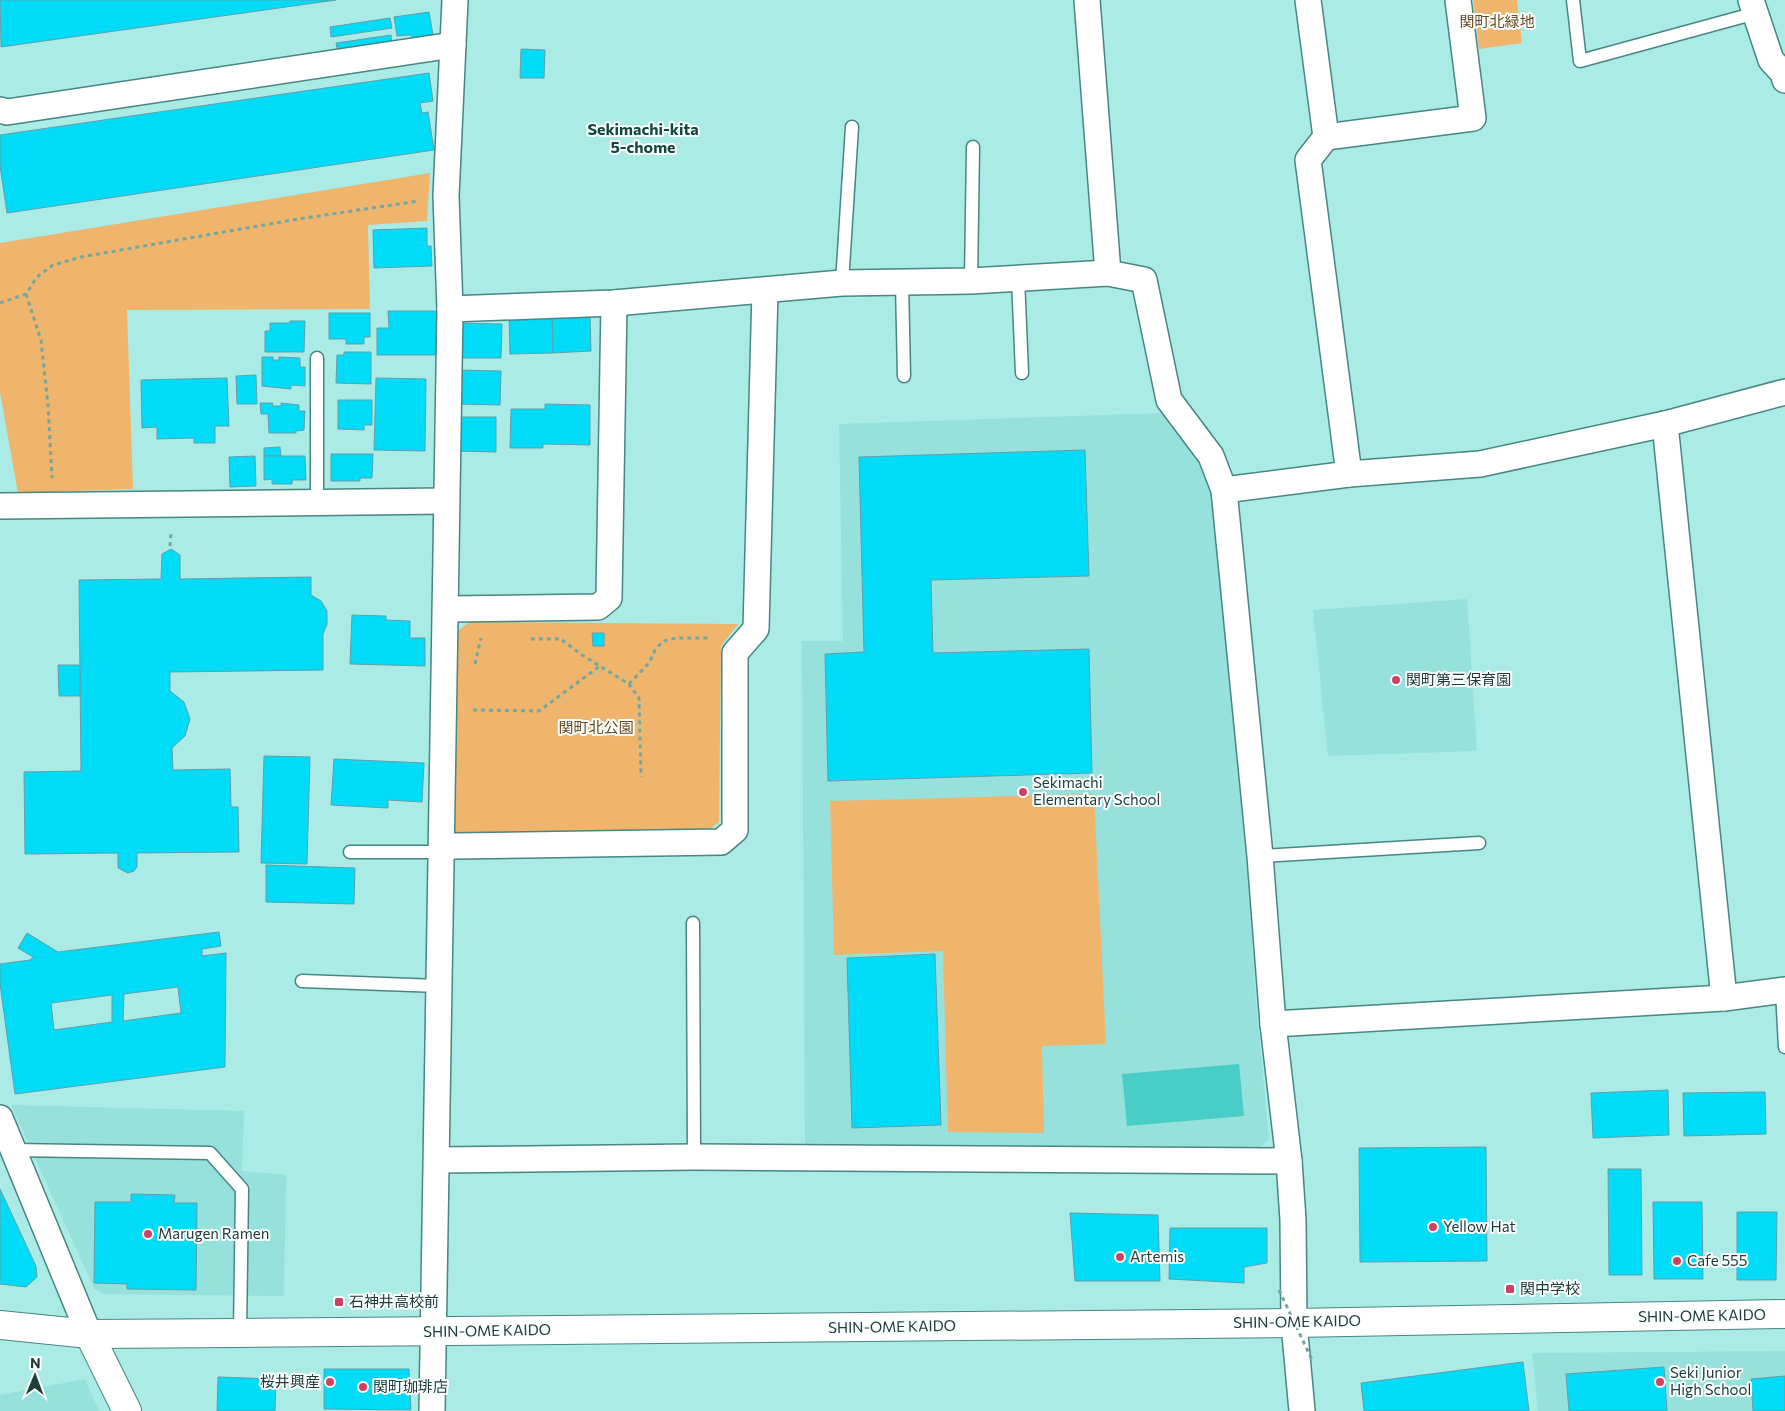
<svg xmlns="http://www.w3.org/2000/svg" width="1785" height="1411" viewBox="0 0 1785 1411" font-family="Commissioner,'Noto Sans JP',sans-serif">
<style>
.built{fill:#96e1dc}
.green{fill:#efb56d}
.water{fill:#49cdc7}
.building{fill:#00dcf7;stroke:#629fab;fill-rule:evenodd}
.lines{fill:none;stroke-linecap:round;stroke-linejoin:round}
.service-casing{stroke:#478682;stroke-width:15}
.minor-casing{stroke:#478682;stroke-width:28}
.tertiary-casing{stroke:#478682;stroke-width:30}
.secondary-casing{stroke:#478682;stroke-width:30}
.path{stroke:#74a6a2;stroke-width:3;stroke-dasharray:4 4;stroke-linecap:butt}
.service{stroke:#fff;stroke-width:12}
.minor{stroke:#fff;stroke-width:25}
.tertiary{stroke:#fff;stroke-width:28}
.secondary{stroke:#fff;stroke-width:28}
.path-bridge{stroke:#74a6a2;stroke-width:3;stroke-dasharray:4 4;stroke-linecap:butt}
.poi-dot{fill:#cf4062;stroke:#f9fffe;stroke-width:2}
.labels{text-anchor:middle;stroke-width:4;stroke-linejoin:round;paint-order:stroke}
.park-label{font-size:15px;fill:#6a4b24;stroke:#f9fffe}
.poi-label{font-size:15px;fill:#223c3a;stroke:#f9fffe;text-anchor:start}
.street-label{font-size:15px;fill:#223c3a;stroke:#f9fffe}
.neighbourhood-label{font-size:16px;font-weight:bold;fill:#134543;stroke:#f9fffe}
</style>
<rect width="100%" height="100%" fill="#aaebe6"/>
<!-- built -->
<g class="built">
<path d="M1164,413L1192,448L1210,485L1239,738L1256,1000L1269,1139L1260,1148L805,1147L802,641H843L839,424Z"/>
<path d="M1467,599L1477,751L1328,756L1313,610Z"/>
<path d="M11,1105L244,1111L242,1171L286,1175L284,1296L102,1294L94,1288Z"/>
<path d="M1785,1351V1411H1538L1532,1353Z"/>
<path d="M85,1379L99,1411H0V1395Z"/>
</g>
<!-- green -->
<g class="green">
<path d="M1473,0H1517L1522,43L1479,49Z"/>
<path d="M430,173L427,221L368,225L370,309L127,310L133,489L18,493L0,392V243Z"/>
<path d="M469,622L738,624L721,646L719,822L706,832L454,834L456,633Z"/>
<path d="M1094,794L1106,1044L1042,1046L1044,1133L948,1132L943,951L834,955L830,801Z"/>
</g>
<!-- water -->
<path class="water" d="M1239,1064L1244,1116L1127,1126L1122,1074Z"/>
<!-- building -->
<g class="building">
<path d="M0,0H336L1,47Z"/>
<path d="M429,12L433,35L412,39L411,35L397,36L394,17Z"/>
<path d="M390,18L392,28L331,37L330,27Z"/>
<path d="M391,35L392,45L338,53L336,43Z"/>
<path d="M521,49L545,50L544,78H520Z"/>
<path d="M429,73L433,101L420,103L422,113L428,112L434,150L7,213L0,166V135Z"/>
<path d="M427,228V246H431L432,266L374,268L373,230Z"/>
<path d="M388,311H438L435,355H377V328H389Z"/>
<path d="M329,313H370V337H364V344H346V339H329Z"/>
<path d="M590,314L591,351L553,353L552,316Z"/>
<path d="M552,316L553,353L510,354L509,317Z"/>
<path d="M290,321H305L304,352H265V331H270V323H290Z"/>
<path d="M457,323L502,324L501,358H457Z"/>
<path d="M344,352H371V384L336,383L337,355H344Z"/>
<path d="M262,357H273V360H279V357L300,358V367H305V386L291,385V389L262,386Z"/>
<path d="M457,370L501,371L500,405L457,404Z"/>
<path d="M256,375L257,404H237L236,376Z"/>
<path d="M227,378L229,426H215V443H194V438L157,439V427L142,428L141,380Z"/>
<path d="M376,378L426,379L425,451L374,450Z"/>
<path d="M338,400H372V425H364V430L338,429Z"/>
<path d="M260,403H273L272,406H281V403L299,405V411H305L304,430L296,431V433H269L268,414H261Z"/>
<path d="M545,404L590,405V445L543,444V448H510L511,409H545Z"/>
<path d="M456,417H496V452L455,451Z"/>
<path d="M280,447L281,456H264V448Z"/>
<path d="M1085,450L1089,576L931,580L933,653L1089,649L1092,773L828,781L825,654L864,652L859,457Z"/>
<path d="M331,454H373L372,478H360V481H331Z"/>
<path d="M255,456L256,486L230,487L229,457Z"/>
<path d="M264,456H305L306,480H292V484H272V479L264,480Z"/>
<path d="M171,549L180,555V579L311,577V595L321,601L327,611V624L323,634V670L170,672V691L184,702L190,719L185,736L172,748L173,770L230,769L231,807H238L239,852L137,853V867L134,871L128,873L118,868V853L25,854L24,772L81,771L79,580L161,579L162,554Z"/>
<path d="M352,615L386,616V620L410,621V638H425V666L350,664Z"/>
<path d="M592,633H604V646H593Z"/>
<path d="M58,665H80V696H59Z"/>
<path d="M264,756L310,757L307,864L261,863Z"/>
<path d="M334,759L424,763L422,802L388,800V808L331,805Z"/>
<path d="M266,865L355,868L354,904L266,902Z"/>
<path d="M219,932L221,946L202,949V956L226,953L225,1067L15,1094L0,984V964L30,960L33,957L18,948L27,933L58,952ZM178,987L181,1013L123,1021L124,994ZM112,995V1022L54,1030L51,1003Z"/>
<path d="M935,954L941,1125L852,1128L847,958Z"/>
<path d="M1668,1090L1669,1135L1593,1138L1591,1093Z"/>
<path d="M1765,1092L1766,1134L1684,1136L1683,1093Z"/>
<path d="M1486,1147L1487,1261L1360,1262L1359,1148Z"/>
<path d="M1608,1169H1641L1642,1275H1609Z"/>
<path d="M0,1189L36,1266L37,1277L26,1287L0,1284Z"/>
<path d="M131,1194L175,1195L174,1203H197L196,1290L127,1289V1284L94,1283L95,1202H131Z"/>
<path d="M1653,1202H1702L1703,1279H1654Z"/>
<path d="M1737,1212H1777L1776,1280H1737Z"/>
<path d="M1070,1213L1158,1215L1160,1281H1075Z"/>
<path d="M1170,1228H1267V1263L1244,1267V1283L1169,1279Z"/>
<path d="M1523,1362L1529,1411H1364L1361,1383Z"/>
<path d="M1664,1367L1667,1411H1569L1566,1374Z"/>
<path d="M324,1369H409L411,1410L324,1409Z"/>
<path d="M1785,1376V1411H1753L1751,1379Z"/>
<path d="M218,1377L276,1379L275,1411H217Z"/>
</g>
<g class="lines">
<!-- service casing -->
<g class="service-casing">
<g id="service">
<path d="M1573,0L1580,61L1756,13"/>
<path d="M1018,278L1022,373"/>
<path d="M971,281L973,147"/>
<path d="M842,283L852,127"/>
<path d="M902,283L904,376"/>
<path d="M317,501V358"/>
<path d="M350,852H431L441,849"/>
<path d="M1260,856L1479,843"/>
<path d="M693,923L694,1157"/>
<path d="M302,981L439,986"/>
<path d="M1782,991L1785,1047"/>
<path d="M13,1150L210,1153L242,1189L240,1333"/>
</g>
</g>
<!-- minor casing -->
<g class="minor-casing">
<g id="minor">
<path d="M1087,0L1108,273"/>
<path d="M1308,0L1326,137L1473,118L1458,0"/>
<path d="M1751,0L1771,60L1783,73L1785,80"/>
<path d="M0,110L7,112L453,45"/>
<path d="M1326,137L1308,160L1349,474"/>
<path d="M450,309L614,303L842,283L971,281L1108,273L1144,280L1169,400L1211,456L1224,490L1260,856L1273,1024L1289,1161L1293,1220L1294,1323L1302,1411"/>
<path d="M1665,424L1724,998"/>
<path d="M1224,490L1349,474L1480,464L1665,424L1785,392"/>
<path d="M0,506L446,501"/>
<path d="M446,609L598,607L609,598L614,303"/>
<path d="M441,849L453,846L721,842L735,830V653L756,629L765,291"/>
<path d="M1273,1024L1724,998L1785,990"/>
<path d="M0,1118L89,1334"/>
<path d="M437,1160L694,1157L1289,1161"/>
<path d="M432,1411L450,309L446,196L455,0"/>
</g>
</g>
<!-- tertiary casing -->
<g class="tertiary-casing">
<path id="tertiary" d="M89,1334L127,1411"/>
</g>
<!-- secondary casing -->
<g class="secondary-casing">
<path id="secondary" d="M0,1325L89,1334L240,1333L1294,1323L1785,1314"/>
</g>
<!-- path -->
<g class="path">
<path d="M26,294L41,340L48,405L52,478"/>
<path d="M0,303L26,294L37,277L53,265L81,257L298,219L419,201"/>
<path d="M170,546L171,533"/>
<path d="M531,639H562"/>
<path d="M562,640L582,655L629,684L639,698L641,777"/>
<path d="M475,664L481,638"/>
<path d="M629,684L649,663L655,650L663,641L676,638H711"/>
<path d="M473,710L539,711L600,666"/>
</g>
<!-- service -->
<use href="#service" class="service"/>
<!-- minor -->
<use href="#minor" class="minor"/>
<!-- tertiary -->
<use href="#tertiary" class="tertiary"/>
<!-- secondary -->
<use href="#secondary" class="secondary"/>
<!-- path-bridge -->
<path class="path-bridge" d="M1279,1290L1313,1362"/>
</g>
<!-- markers -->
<g class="poi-dot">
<circle cx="1396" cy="680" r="5"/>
<circle cx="1023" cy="792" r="5"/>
<circle cx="1433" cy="1227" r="5"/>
<circle cx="148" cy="1234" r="5"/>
<circle cx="1120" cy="1257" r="5"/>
<circle cx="1677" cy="1261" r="5"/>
<rect x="1505" y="1284" width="10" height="10" rx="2.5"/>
<rect x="334" y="1297" width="10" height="10" rx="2.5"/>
<circle cx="330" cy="1382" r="5"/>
<circle cx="1660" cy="1382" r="5"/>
<circle cx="363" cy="1387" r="5"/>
</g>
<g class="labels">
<!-- park labels -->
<g class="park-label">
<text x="1497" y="27">関町北緑地</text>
<text x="596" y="733">関町北公園</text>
</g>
<!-- poi labels -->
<g class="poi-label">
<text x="1406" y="685">関町第三保育園</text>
<text x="1033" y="788">Sekimachi<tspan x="1033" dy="17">Elementary School</tspan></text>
<text x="1443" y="1232">Yellow Hat</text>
<text x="158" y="1239">Marugen Ramen</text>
<text x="1130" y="1262">Artemis</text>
<text x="1687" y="1266">Cafe 555</text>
<text x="1520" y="1294">関中学校</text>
<text x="349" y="1307">石神井高校前</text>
<text x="1670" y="1378">Seki Junior<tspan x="1670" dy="17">High School</tspan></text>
<text x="320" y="1387" text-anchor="end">桜井興産</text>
<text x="373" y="1392">関町珈琲店</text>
</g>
<!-- street labels -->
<g class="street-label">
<text transform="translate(1702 1316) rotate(-1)" y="5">SHIN-OME KAIDO</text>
<text transform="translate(1297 1322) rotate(-1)" y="5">SHIN-OME KAIDO</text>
<text transform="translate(892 1327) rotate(-1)" y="5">SHIN-OME KAIDO</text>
<text transform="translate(487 1331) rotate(-1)" y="5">SHIN-OME KAIDO</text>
</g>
<!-- neighbourhood labels -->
<g class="neighbourhood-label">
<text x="643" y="135">Sekimachi-kita<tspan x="643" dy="18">5-chome</tspan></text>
</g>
</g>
<!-- north arrow -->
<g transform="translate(35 1376) rotate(1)" stroke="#f9fffe" stroke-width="4" paint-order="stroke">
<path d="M0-4L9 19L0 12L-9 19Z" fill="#223c3a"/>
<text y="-8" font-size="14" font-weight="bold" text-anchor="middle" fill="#223c3a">N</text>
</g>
</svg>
